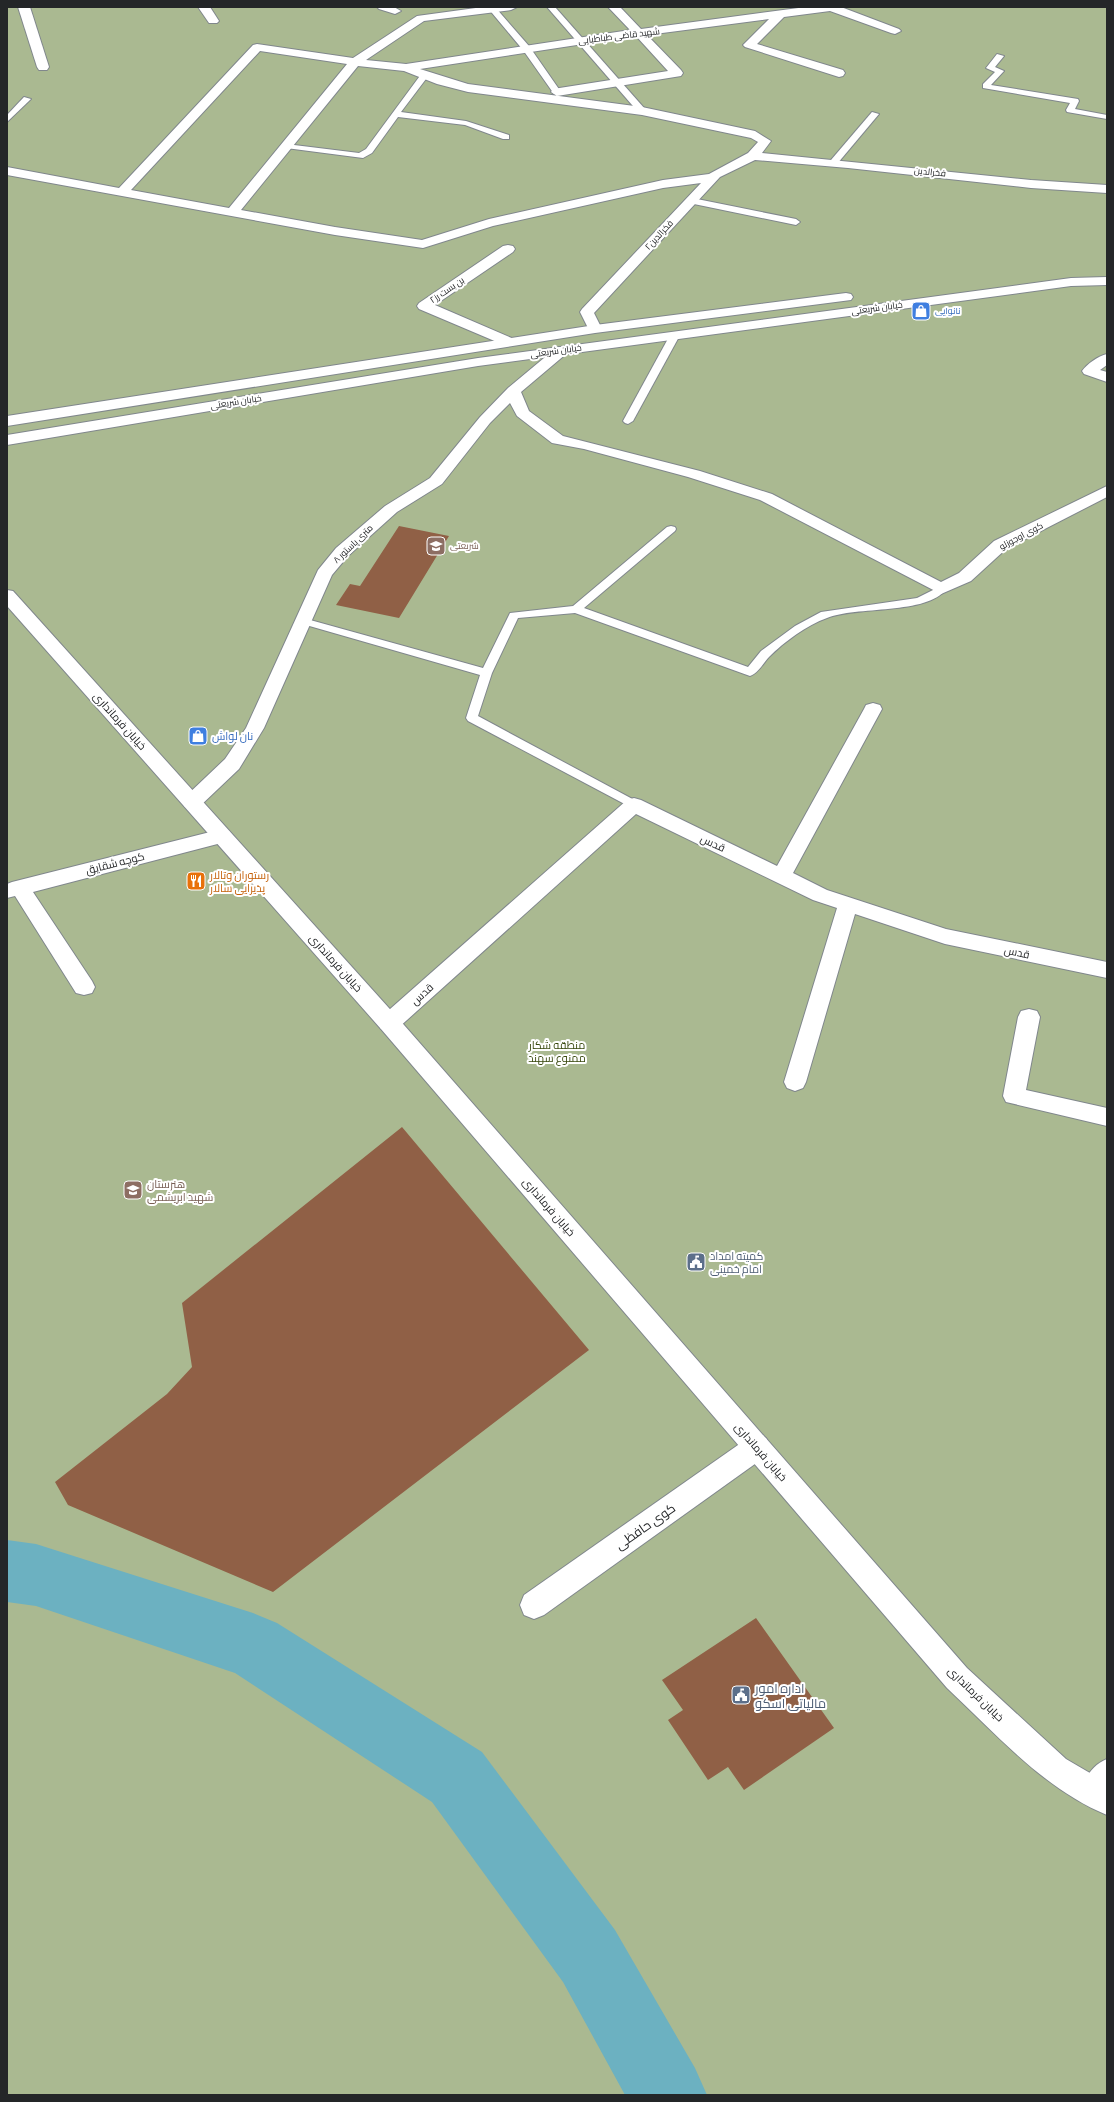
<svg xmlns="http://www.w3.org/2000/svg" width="1114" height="2102" viewBox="0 0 1114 2102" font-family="Commissioner,Cairo,sans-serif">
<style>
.green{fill:#aab991}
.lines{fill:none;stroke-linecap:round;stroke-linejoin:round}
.river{fill:#6cb1c1;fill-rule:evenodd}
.building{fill:#906046}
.lane-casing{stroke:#80878c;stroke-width:2}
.street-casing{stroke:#80878c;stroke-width:2}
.secondary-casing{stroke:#80878c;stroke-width:2}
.lane{fill:#fff;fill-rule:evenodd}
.street{fill:#fff;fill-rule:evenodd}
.secondary{fill:#fff;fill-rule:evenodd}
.labels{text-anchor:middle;stroke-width:4;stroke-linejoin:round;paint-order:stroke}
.far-street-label{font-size:9px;fill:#242628;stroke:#fff}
.far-shop-label{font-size:9px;fill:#366cbe;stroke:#fff;text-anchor:start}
.far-education-label{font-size:9px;fill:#785e54;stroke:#fff;text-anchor:start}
.street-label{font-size:11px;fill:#242628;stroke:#fff}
.shop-label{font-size:11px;fill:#366cbe;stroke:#fff;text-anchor:start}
.food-label{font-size:11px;fill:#c56008;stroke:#fff;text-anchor:start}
.park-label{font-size:11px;fill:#36460b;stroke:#fff}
.education-label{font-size:11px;fill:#785e54;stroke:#fff;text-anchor:start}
.service-label{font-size:11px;fill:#4e5e75;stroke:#fff;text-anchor:start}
.near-street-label{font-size:13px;fill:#242628;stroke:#fff}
.near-service-label{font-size:13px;fill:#4e5e75;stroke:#fff;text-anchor:start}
</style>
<rect width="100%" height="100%" fill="#dbe2e8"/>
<!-- green -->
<rect class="green" x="7" y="7" width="1100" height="2088"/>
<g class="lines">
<!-- river -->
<path class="river" d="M7,1540L36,1544L253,1613L277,1623L482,1752L615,1930L695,2068L707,2095H625L563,1982L432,1802L235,1673L36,1606L7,1602Z"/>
</g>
<!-- building -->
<g class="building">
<path d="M399,526L449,536L399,618L336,605L350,584L360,586Z"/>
<path d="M402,1127L589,1350L273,1592L68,1505L55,1482L167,1394L192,1367L182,1303Z"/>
<path d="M756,1618L834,1728L744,1790L728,1767L708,1780L668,1720L683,1710L662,1680Z"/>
</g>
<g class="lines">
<!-- lane casing -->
<g class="lane-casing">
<g id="lane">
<path d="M487,7H495L529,46L561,92L560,94H554L523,50Z"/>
<path d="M547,7H555L645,109V113H639Z"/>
<path d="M997,54L1004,56L995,67L1004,71L991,85L1078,99L1079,101L1075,109L1107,115V119L1067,112L1066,110L1070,103L983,88V84L995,72L986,68Z"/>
<path d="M422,73L429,75L401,112L466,121L509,135V139H503L465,125L398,117L372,153L363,158L286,148L282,146L286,144L359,153L366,149Z"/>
<path d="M24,97L31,99L7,122V115Z"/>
<path d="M872,112L879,114L837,164H831V160Z"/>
<path d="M692,198L796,219L800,222L796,225L689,203V199Z"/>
<path d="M675,332L680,335L633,421L628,424L625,423L623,421L670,335Z"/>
<path d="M671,526L675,527L676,529L675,531L584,608L748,667L761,651L795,626L821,612L917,598L941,586L946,589C928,615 855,606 827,618C807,625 784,642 769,657C763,663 759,673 750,676L575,613L518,618L492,673L478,716L638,802L640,805L634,809L468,721L466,718L480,675L299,623L297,621L303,618L483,668L510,613L573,606L667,527Z"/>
</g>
</g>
<!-- street casing -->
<g class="street-casing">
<g id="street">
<path d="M18,7H30L49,67L47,70H39L37,67Z"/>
<path d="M198,7H210L219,21L217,23H209Z"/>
<path d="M377,7H394L401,11L395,14L379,9Z"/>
<path d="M483,7H517L511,10L424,21L366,60L406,64L630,30L608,7H620L641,29L806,7H841L899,29L901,31L895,34L891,33L830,11L784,17L757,44L843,70L845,73L843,76L839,77L745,47L743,45L769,19L647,35L681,70L683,73L681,76L557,96L551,92L553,89L668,71L636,36L420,69L468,84L642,107L755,131L771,141L762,153L1031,180L1107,185V193L1031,188L848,168L755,160L720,177L594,313L602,329L600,332H590L580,312L582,309L701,183L663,188L493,226L423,248L335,235L7,175V167L119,188L253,45L257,44L353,58L417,16ZM260,51L347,64L229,208L131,190ZM358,66L404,71L437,84L468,92L642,115L751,138L758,142L748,153L709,174L663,180L489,219L422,240L335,227L241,210Z"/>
<path d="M508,245L513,246L515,249L513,252L435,305L514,339L516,342L514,345H504L419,309L417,306L419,303L503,246Z"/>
<path d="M561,347L566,348L568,351L566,354L521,392L529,411L563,436L700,471L772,494L941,582L959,573L994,541L1107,486V497L1006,549L971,581L941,594L760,500L688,477L584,449L552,443L517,416L510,403L490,423L442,484L397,512L348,556L332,575L264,728L239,769L199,807L192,809L185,807L182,802L185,797L225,759L246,728L318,570L336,548L385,506L430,478L480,417L508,388L556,348Z"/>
<path d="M1107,354V365L1100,370L1107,372V382L1084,374L1082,371C1087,364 1098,356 1107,354Z"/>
<path d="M873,703L880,705L882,709L793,873L827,890L946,929L1107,962V978L945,944L855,914L806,1082L803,1088L795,1091L787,1088L784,1082L837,908L813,900L636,814L397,1029L389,1031L381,1029L378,1023L381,1017L627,800L634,798L641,800L777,866L864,709L866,705Z"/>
<path d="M222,829L229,831L232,836L229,841L33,892L92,981L95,987L92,993L84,995L76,993L15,896L7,898V884L12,882Z"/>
<path d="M1029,1009L1037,1011L1040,1017L1026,1090L1107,1108V1126L1006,1102L1003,1096L1018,1017L1021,1011Z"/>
<path d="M757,1435L766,1438L770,1447L766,1456L544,1615L534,1619L524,1615L520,1605L524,1595L748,1438Z"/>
<path d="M1107,1759V1799L1104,1802L1094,1807L1084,1802L1079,1792C1085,1778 1092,1765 1107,1759Z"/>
</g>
</g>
<!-- secondary casing -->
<g class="secondary-casing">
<g id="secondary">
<path d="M1107,277V285L1071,286L478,366L7,445V435L478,358L1071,278Z"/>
<path d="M846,293L851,294L853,297L851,300L595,333L7,426V416L595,325Z"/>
<path d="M7,590L13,591L397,1017L967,1668L1066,1759L1107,1783V1815C1044,1789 996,1734 947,1688L381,1029L7,606Z"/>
</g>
</g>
<!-- lane -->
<use href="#lane" class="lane"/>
<!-- street -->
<use href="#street" class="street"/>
<!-- secondary -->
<use href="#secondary" class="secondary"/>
</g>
<!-- icons -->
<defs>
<g id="shop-square" transform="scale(1)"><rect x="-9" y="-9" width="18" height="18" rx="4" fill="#3f7fe0" stroke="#fff"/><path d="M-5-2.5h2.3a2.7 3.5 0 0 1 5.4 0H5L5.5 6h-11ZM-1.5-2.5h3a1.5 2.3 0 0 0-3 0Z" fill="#fff"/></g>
<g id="school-square" transform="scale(1)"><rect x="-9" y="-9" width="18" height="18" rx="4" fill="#8d6e63" stroke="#fff"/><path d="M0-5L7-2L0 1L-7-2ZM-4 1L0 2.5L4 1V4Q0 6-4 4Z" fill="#fff"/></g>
<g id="restaurant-square" transform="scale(1)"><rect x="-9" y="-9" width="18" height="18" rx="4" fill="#e8710a" stroke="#fff"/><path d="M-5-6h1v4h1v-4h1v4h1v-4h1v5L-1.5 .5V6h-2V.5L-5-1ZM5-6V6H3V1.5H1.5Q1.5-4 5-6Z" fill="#fff"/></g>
<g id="civic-square" transform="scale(1)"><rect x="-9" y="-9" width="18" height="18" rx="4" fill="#5c6f8a" stroke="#fff"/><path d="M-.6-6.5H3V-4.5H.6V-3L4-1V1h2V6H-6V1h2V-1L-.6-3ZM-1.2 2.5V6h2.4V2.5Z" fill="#fff"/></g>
</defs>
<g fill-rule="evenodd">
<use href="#shop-square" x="921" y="311"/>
<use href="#school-square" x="436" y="546"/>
<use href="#shop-square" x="198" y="736"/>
<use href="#restaurant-square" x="196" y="881"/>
<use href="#school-square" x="133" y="1190"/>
<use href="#civic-square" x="696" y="1262"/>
<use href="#civic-square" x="741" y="1695"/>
</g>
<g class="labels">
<!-- far-street labels -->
<g class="far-street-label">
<text transform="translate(619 36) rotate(-7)" y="3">شهید قاضی طباطبایی</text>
<text transform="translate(930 172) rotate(6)" y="3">فخرالدین</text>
<text transform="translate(659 235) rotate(-47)" y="3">فخرالدین۲</text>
<text transform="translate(447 290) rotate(-34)" y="3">بن بست رز۲</text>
<text transform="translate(877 308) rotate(-8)" y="3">خیابان شریعتی</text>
<text transform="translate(556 351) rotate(-8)" y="3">خیابان شریعتی</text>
<text transform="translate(236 402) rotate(-9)" y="3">خیابان شریعتی</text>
<text transform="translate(1021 536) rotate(-28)" y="3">کوی اوجوزلو</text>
<text transform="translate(353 544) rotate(-44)" y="3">۸ متری پاستور</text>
</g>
<!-- far-shop labels -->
<g class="far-shop-label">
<text x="935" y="314">نانوایی</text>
</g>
<!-- far-education labels -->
<g class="far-education-label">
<text x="450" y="549">شریعتی</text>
</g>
<!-- street labels -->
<g class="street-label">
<text transform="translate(120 721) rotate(48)" y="4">خیابان فرمانداری</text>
<text transform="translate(713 843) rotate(26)" y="4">قدس</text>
<text transform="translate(115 863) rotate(-14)" y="4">کوچه شقایق</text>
<text transform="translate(1017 952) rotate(12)" y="4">قدس</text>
<text transform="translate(336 963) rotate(48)" y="4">خیابان فرمانداری</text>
<text transform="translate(422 994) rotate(-42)" y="4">قدس</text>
<text transform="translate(549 1207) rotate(49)" y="4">خیابان فرمانداری</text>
<text transform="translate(761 1452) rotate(49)" y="4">خیابان فرمانداری</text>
<text transform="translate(976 1694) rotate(44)" y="4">خیابان فرمانداری</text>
</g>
<!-- shop labels -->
<g class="shop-label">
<text x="212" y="740">نان لواش</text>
</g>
<!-- food labels -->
<g class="food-label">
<text x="210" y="879">رستوران وتالار<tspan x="210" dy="13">پذیرایی سالار</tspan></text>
</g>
<!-- park labels -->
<g class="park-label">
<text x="557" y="1049">منطقه شکار<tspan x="557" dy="13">ممنوع سهند</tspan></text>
</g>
<!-- education labels -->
<g class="education-label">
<text x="147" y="1188">هنرستان<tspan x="147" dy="13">شهید ابریشمی</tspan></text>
</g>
<!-- service labels -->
<g class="service-label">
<text x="710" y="1260">کمیته امداد<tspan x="710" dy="13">امام خمینی</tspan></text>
</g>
<!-- near-street labels -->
<g class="near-street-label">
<text transform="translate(645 1526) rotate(-35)" y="5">کوی حافظی</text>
</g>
<!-- near-service labels -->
<g class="near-service-label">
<text x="755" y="1693">اداره امور<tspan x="755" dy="15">مالیاتی اسکو</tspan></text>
</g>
</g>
<!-- border -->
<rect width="1114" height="2102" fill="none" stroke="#242628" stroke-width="16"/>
</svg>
